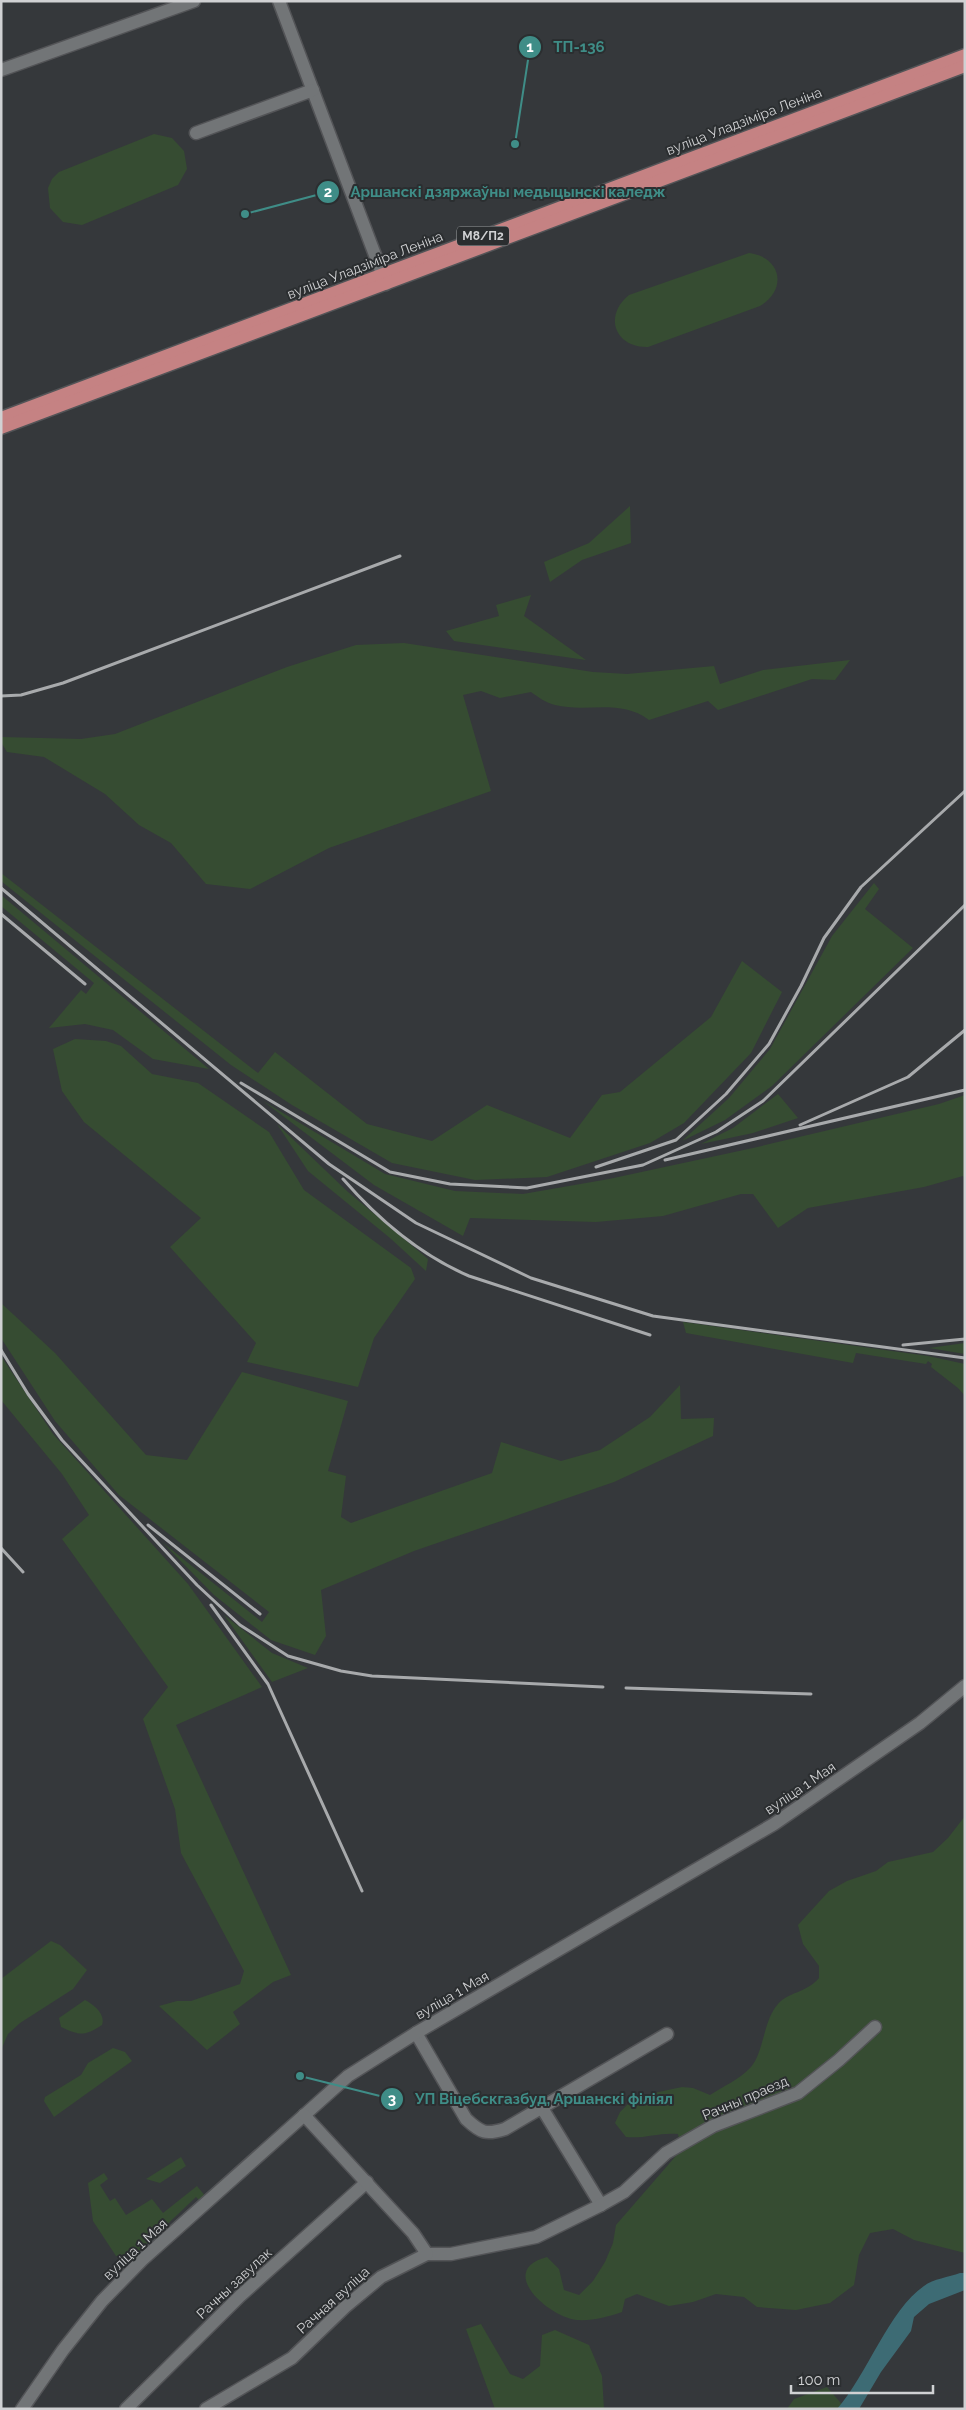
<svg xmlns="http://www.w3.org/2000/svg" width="966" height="2410" viewBox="0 0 966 2410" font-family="Raleway,sans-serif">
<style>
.green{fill:#364c32}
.water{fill:#3d6b74}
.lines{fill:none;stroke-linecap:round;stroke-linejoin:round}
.minor-casing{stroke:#535457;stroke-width:15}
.major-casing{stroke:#535457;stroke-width:15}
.minor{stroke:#727577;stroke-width:12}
.major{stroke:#c58283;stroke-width:12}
.rail{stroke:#a8aaac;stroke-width:3}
.labels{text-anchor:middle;stroke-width:4;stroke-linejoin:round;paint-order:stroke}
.shield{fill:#2b2e30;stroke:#9ea0a2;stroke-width:1}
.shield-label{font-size:12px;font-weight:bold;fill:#d0d1d3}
.street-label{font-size:14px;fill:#d0d1d3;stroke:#2b2e30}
.leader{fill:none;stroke:#3f8d87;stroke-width:2}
.callout-dot{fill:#3f8d87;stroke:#2b2e30;stroke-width:2}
.mark-label{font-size:15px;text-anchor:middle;font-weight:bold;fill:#fff}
.callout-label{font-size:15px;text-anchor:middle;font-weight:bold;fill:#3f8d87;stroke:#2b2e30;stroke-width:4;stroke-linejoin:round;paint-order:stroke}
</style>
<rect width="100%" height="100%" fill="#35383b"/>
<!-- green -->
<g class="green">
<path d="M154,134L172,138L184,151L187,169L178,185L82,225L63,222L50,208L48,188L52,179L59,172Z"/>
<path d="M749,253C781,257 788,289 760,306L648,347C615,348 603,316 629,295Z"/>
<path d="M630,506L631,543L582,560L550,582L544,562L589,543Z"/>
<path d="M531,595L524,616L586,660L454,641L446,631L499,616L496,605Z"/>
<path d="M404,643L593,672L627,674L714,666L720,684L763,670L850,660L835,680L812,679L718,710L708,701L649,720C620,698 587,713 555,705C546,703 538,697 531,692L500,698L481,691L463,695L491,791L329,848L250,889L206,884L171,843L139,825L105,794L44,757L7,752L1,742V737L81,739L115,734L287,667L356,645Z"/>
<path d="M1,873L258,1073L275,1052L367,1124L432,1141L487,1105L570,1138L602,1095L620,1092L711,1017L742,961L782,992L751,1053L684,1123L650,1143L547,1177L475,1180L392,1163L292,1105L231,1065L1,881Z"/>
<path d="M874,883L879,889L865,909L913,948L772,1086L725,1120L682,1141L729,1098L770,1049L832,936Z"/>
<path d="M1,895L209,1069L153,1059L113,1030L85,1024L49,1028L81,990L86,994L94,983L1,906Z"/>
<path d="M75,1039L106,1041L121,1046L152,1074L198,1083L269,1132L304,1190L411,1268L415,1279L374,1338L358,1387L247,1362L256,1343L170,1247L201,1218L84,1122L62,1091L53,1049Z"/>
<path d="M778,1094L798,1118L753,1133L701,1144L733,1128Z"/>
<path d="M965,1095V1179L963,1176L924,1187L808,1208L778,1228L753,1194H741L663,1216L596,1222L470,1218L463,1236L374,1185L263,1101L385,1174L455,1191L523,1194L609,1179L753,1148L939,1104Z"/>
<path d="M277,1124L348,1192L428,1259L426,1271L390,1238L308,1171Z"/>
<path d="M1,1303L55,1353L146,1455L187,1460L242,1372L348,1401L328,1471L346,1476L341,1517L351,1523L492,1473L501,1442L561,1461L600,1450L650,1417L680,1385L681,1419L714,1418L713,1436L614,1482L414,1551L321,1590L326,1636L315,1655L271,1640L214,1595L162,1542L262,1622L269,1612L119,1495L55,1421L1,1338Z"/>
<path d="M683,1322L928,1356L965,1364V1396L958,1388L931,1367L932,1364L928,1361L926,1364L856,1353L853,1363L686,1333Z"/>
<path d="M965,1343V1354L929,1348Z"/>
<path d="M1,1356L53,1434L188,1584L262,1687L176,1725L291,1975L273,1982L233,2012L240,2024L207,2050L159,2006L177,2001H191L240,1984L244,1971L181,1853L175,1809L143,1719L168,1687L62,1539L89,1515L62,1474L1,1400Z"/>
<path d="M224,1615L272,1653L308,1668L272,1682Z"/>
<path d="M965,1816V2253L914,2240L893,2229L870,2233L859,2255L854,2285L830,2303L796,2310L757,2307L744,2297L716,2294L693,2302L669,2306L637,2294L625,2299L622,2312C607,2317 593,2321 577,2320C548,2317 496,2270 547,2257L559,2269L564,2290L579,2295L593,2281L605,2262L613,2243L616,2225L681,2150L678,2134C660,2132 644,2139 626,2137L615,2123L620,2112L635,2097L682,2087L693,2088L710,2095C724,2086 740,2079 751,2067C764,2052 763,2021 778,2004C788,1992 806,1993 819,1978V1966L803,1944L798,1925L829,1891L847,1881L876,1871L888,1862L933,1852L948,1838Z"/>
<path d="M51,1941L60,1945L87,1970L73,1989L20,2023L8,2034L1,2050V1979Z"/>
<path d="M85,2000C93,2004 106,2014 102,2025C85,2036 80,2036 61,2027L59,2018Z"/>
<path d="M113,2048L125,2052L132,2061L54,2117L44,2101L45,2097L81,2075L88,2063Z"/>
<path d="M181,2157L186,2166L160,2183L146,2179Z"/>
<path d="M104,2173L108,2179L100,2185L110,2201L115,2198L126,2215L152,2199L163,2213L197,2186L206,2197L200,2201L196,2197L138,2252L116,2256L93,2221L88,2183Z"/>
<path d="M481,2324L510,2374L523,2379L540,2366L542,2335L555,2330L589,2345L602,2376L604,2409H495L466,2329Z"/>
<path d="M827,2387L846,2409H787L794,2399Z"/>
</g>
<!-- water -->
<path class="water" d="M960,2273H965V2290L929,2304L914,2317L911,2331L881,2372L859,2409H837C867,2375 889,2310 924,2286C933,2279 949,2277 960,2273Z"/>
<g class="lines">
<!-- minor casing -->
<g class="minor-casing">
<g id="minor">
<path d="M279,1L386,284"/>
<path d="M1,70L194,1"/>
<path d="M196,133L313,90"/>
<path d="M416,2033L466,2119C481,2133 486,2135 505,2129L667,2034"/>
<path d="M542,2108L601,2205"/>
<path d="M427,2254H451L536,2237L601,2205L624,2192L666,2153L713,2126L798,2093L839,2060L875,2027"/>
<path d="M22,2409L63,2350L102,2301L142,2260L348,2076L416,2033L774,1824L920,1723L965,1686"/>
<path d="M126,2409L240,2296L367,2182"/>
<path d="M206,2409L292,2358L345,2307L381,2277L427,2254L413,2233L304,2115"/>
</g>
</g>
<!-- major casing -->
<g class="major-casing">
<g id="major">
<path d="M1,418L965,55"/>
<path d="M1,428L965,66"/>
</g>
</g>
<!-- minor -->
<use href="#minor" class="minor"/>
<!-- major -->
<use href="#major" class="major"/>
<!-- rail -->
<g class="rail">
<path d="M1,696L21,695L63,683L400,556"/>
<path d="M1,888L329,1164L416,1223L531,1278L653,1316L965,1358"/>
<path d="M1,914L85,984"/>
<path d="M241,1083L390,1172L450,1184L527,1188L643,1165L716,1132L763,1101L965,905"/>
<path d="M800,1125L908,1077L965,1030"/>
<path d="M665,1160L965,1090"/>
<path d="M596,1167L676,1140L726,1094L769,1044L801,986L824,938L861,887L965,791"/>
<path d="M343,1179C378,1219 420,1255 469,1276L650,1335"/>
<path d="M903,1345L965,1339"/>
<path d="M1,1350L28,1394L62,1440L197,1585L240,1625L288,1656L341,1671L372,1676L603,1687"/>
<path d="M148,1525L260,1614"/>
<path d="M1,1548L23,1572"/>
<path d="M211,1605L268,1684L362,1891"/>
<path d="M626,1688L811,1694"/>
</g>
</g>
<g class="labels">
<!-- shield labels -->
<rect class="shield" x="457" y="226.5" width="52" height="19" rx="4"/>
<g class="shield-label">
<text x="483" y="240">М8/П2</text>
</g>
<!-- street labels -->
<g class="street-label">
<text transform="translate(744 121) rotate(-21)" y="5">вуліца Уладзіміра Леніна</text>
<text transform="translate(365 265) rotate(-21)" y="5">вуліца Уладзіміра Леніна</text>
<text transform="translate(800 1788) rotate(-34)" y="5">вуліца 1 Мая</text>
<text transform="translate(452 1995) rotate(-30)" y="5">вуліца 1 Мая</text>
<text transform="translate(745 2098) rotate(-23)" y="5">Рачны праезд</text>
<text transform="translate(135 2249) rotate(-43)" y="5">вуліца 1 Мая</text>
<text transform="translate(234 2283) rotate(-43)" y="5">Рачны завулак</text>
<text transform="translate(333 2300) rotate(-42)" y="5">Рачная вуліца</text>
</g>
</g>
<!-- callouts -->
<path class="leader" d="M515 144L530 47M245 214L328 192M300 2076L392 2099"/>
<g class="callout-dot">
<circle cx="515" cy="144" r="5"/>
<circle cx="245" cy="214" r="5"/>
<circle cx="300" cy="2076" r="5"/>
<circle cx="530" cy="47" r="12"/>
<circle cx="328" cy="192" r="12"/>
<circle cx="392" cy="2099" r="12"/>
</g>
<g class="mark-label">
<text x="530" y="52">1</text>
<text x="328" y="197">2</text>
<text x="392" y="2104">3</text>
</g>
<g class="callout-label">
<text x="579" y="52">ТП-136</text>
<text x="508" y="197">Аршанскі дзяржаўны медыцынскі каледж</text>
<text x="544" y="2104">УП Віцебскгазбуд, Аршанскі філіял</text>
</g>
<!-- border -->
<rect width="966" height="2410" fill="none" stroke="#d0d1d3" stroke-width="5"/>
<!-- scale -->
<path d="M791 2385v8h142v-8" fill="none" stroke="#d0d1d3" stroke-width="2.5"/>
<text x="798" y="2385" font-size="15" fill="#d0d1d3" stroke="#2b2e30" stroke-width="4" paint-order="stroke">100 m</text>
</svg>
